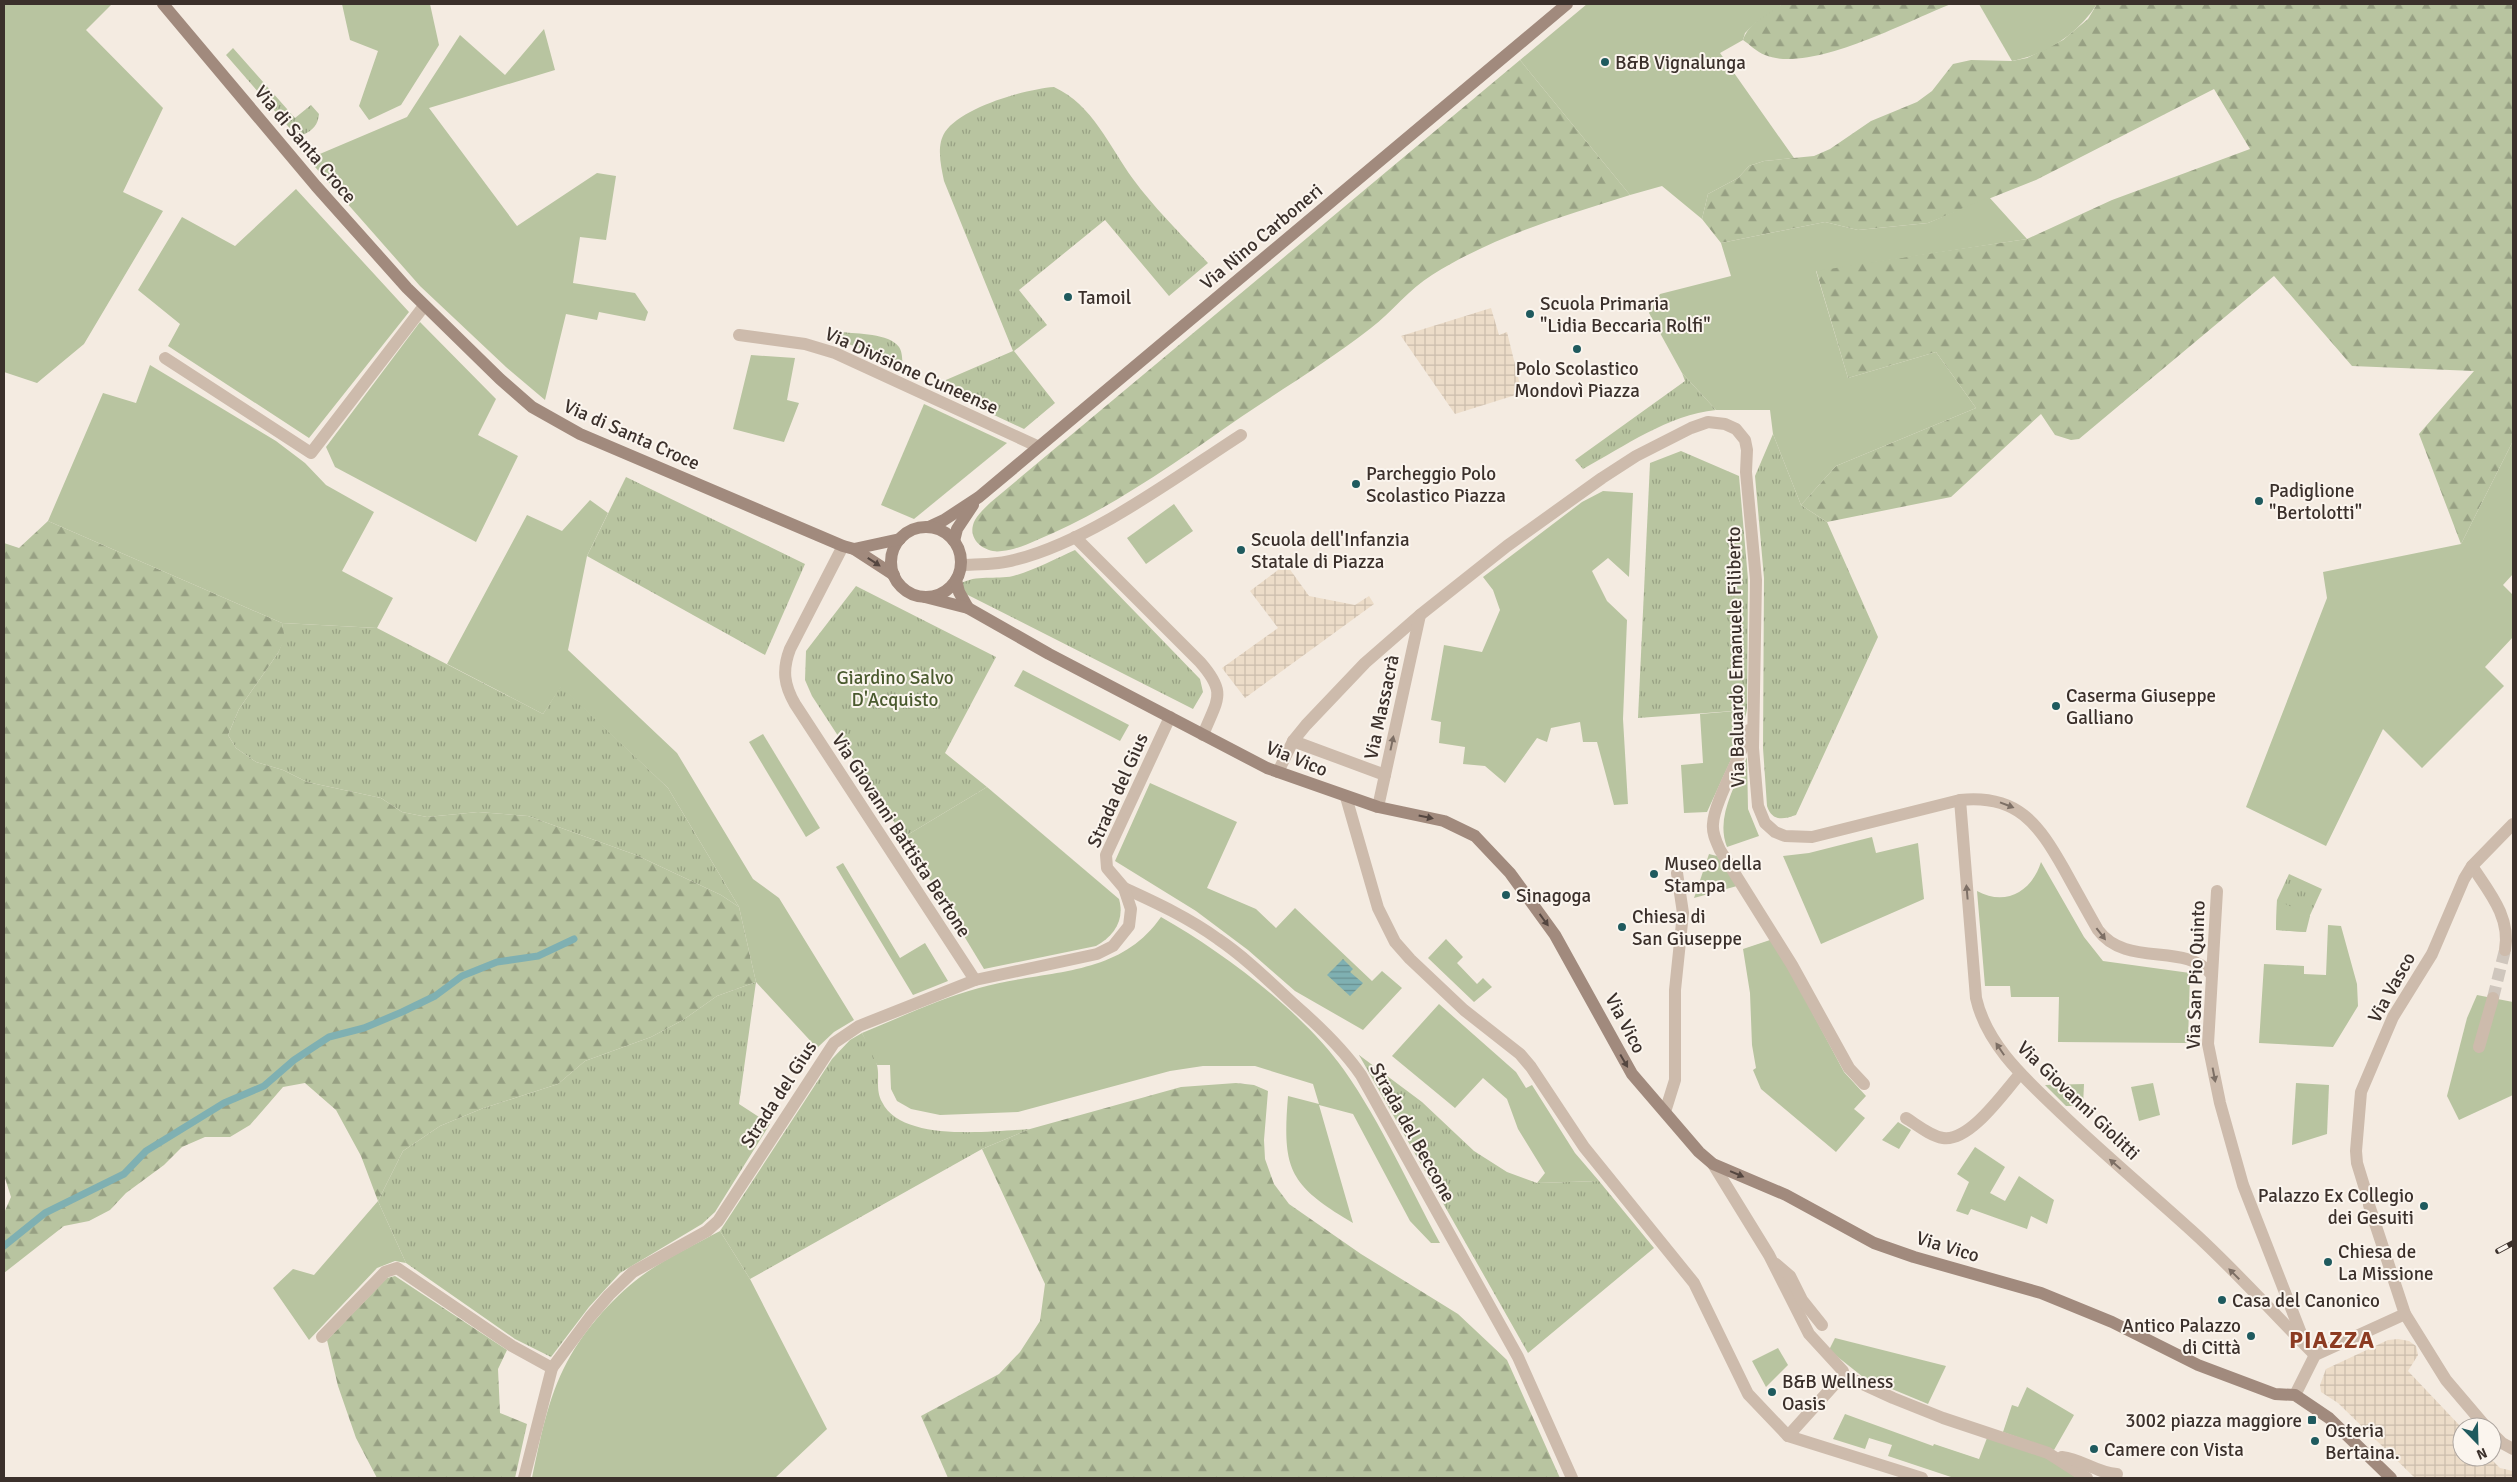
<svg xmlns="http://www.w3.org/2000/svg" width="2517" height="1482" viewBox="0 0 2517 1482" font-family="Signika,sans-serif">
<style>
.grass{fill:url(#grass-tufts)}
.forest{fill:url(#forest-firs)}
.garden{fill:#b8c4a0}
.plaza{fill:url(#plaza-grid)}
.water{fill:url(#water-rules)}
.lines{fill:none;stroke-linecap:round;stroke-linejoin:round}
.stream{stroke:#7fb0b2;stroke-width:7}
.street-tunnel{stroke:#cfc6bd;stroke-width:12;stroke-dasharray:12 6;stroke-linecap:butt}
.street{stroke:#cdbbac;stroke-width:12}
.secondary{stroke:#a18a7d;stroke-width:12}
.rail-casing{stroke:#3b302b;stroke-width:5.5}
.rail{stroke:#fbf5ee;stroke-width:4;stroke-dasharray:11;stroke-linecap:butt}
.oneway{fill:#544640}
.oneway2{fill:#7d6f65}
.poi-dot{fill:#1f5a5e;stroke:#fbf5ee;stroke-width:2}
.labels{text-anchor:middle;stroke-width:4;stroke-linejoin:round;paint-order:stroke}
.poi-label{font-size:19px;fill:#3b302b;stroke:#fbf5ee;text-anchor:start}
.street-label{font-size:19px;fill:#3b302b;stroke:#fbf5ee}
.park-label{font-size:19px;fill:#4a5a2e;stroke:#fbf5ee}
.district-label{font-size:24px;font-weight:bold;letter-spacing:1px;fill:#8c3b22;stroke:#fbf5ee}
</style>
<defs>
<pattern id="grass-tufts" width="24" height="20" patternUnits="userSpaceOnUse" patternTransform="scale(1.25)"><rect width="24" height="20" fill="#b8c4a0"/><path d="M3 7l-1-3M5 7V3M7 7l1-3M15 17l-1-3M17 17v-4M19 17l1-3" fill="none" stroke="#97a083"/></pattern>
<pattern id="forest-firs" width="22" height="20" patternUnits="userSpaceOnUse" patternTransform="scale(1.25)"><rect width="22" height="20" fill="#b8c4a0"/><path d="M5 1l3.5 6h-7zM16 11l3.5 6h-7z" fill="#97a083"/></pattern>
<pattern id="plaza-grid" width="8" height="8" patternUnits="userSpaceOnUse" patternTransform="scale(1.25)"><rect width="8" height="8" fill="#ecdcc8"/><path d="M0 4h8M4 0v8" fill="none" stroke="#cbbdac"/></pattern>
<pattern id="water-rules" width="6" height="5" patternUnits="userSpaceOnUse" patternTransform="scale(1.25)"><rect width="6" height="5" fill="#7fb0b2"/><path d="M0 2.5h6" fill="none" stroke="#699091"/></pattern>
</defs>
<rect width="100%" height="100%" fill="#f4ebe1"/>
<!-- grass -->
<g class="grass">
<path d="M233,48L295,118L311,105L319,114C318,125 313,130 303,135L293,132L226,55Z"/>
<path d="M1054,87C1093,105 1109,146 1133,179C1155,209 1183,236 1208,263L1169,296L1105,220L1019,290L1047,325L1014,351L1055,403L1024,429L932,386L1013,351L944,181C941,166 936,146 945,132C962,107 1026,89 1054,87Z"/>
<path d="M842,332C857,334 889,333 899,347C903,352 902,363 903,370L869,352L841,341Z"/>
<path d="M1682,373L1716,410C1668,415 1625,446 1583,469L1575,460L1685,381Z"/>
<path d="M1773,434L1801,505L1827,522L1878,637L1796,815C1782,820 1772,821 1767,806L1763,748L1764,578L1755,476Z"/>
<path d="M1681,451L1739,476L1748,579L1747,710L1638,718L1650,463Z"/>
<path d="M626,477L805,564L765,655L587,556Z"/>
<path d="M1075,550L1200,679L1203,692L1193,709L960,591V584C976,574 996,580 1013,576C1035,570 1055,559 1075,550Z"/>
<path d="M856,586L996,657L945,753L987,787L904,837L812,696L805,680L806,651Z"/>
<path d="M282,623L377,628L543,714L561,686L668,788L739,907L721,895L636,855L528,816L478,812L427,817L402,812L381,798L307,782L283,770L256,762L236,748L228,735L239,709L278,653L284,639Z"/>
<path d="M2289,874L2322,889L2306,924V932L2276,930L2277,900Z"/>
<path d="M756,982L739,1104L770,1124L715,1212L702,1224L620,1273L589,1307L551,1357L515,1339L406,1263L378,1201L403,1151L440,1126L481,1109L558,1084L585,1061L651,1037L683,1020L717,996Z"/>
<path d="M862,1033C867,1043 875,1054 877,1065C880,1077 875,1089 882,1102C902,1143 992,1131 1030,1129L982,1149L750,1279L720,1231L832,1059L850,1040Z"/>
<path d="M1359,1055L1422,1102L1474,1151L1507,1172L1537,1183L1599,1181L1654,1248L1528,1353Z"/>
</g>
<!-- forest -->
<g class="forest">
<path d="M1783,4H1951C1907,21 1810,74 1765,55C1757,52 1749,44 1743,40C1749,23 1768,12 1783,4Z"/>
<path d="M2097,4H2513V441L2461,544L2419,434L2474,371L2352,366L2274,276L2079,439L2071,440L2055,435L2041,414L1951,497L1827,522L1801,505L1836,466L1976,408L1936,352L1848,378L1816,270L2027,239L2112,200L2250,149L2214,89L2036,180L1928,223L1858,230L1825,222L1721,243L1702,219L1708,194L1738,178L1749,166L1764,161L1814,156L1830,149L1871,121L1917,102L1932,91L1953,64L1971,60L2012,61L2027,58L2063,40L2088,19Z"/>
<path d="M1520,60L1630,195C1561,217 1494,236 1432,275C1409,289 1392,312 1371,328C1330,360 1284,388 1241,417C1176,462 1110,510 1037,540C1026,545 1014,550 1002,551C985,554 965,539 975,520C979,513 986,507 991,502Z"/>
<path d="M48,521L282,623L285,639L278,653L239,709L228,735L236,748L256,762L283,770L307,782L381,798L402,812L427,817L478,812L528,816L636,855L721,895L739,907L756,982L717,996L683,1020L651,1037L585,1061L558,1084L481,1109L440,1126L403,1151L378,1201L361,1156L336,1110L305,1083L283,1087L250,1125L230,1137H205L182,1147L164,1165L126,1193L110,1210L89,1221L64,1226L4,1273V1213L11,1197L4,1175V543L19,548Z"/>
<path d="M1236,1083L1254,1085L1268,1091L1264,1140L1265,1159L1274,1184L1289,1204L1361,1254L1458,1314L1507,1360L1560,1478H948L921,1416L999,1374L1020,1352L1040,1321L1045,1284L982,1149L1030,1129L1181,1087Z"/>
<path d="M395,1276L507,1350L498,1369L500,1413L527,1424L515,1478H377L356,1438L338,1386L327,1340L387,1278Z"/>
</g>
<!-- garden -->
<g class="garden">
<path d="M4,4H112L86,30L163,108L123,192L163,211L84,344L37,383L4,372Z"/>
<path d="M342,4H430L439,45L401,105L369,120L359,106L378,51L350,40Z"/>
<path d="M1587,4H1783L1756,22L1745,33L1743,40L1720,53L1794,158L1764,161L1749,166L1738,178L1708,194L1702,219L1662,186L1630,195L1520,60Z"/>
<path d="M1979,4H2097C2078,34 2047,54 2012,61Z"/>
<path d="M544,29L555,70L429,108L517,226L597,173L616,176L606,240L580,237L573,283L635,293L648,312L645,321L599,312L597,320L566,314L545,400L506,367L420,286L308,159L407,117L460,35L505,75Z"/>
<path d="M296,189L409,312L309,438L168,346L180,324L138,290L182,217L235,246Z"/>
<path d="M1989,197L2027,239L1816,271L1848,378L1936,352L1976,408L1836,466L1801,505L1773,434L1770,410H1716L1682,373L1649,313L1660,294L1731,276L1721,243L1825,222L1858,230L1928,223Z"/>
<path d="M420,322L496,399L478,435L518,456L476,542L335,467L326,447Z"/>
<path d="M751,355L795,358L787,400L799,403L784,442L733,429Z"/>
<path d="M150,365L276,441L305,463L326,485L374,512L342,571L393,598L377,628L282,623L48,521L103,393L136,403Z"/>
<path d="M924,404L1007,443L914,519L881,505Z"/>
<path d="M2513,441V574L2503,585L2513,595V637L2485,667L2504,686L2422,768L2383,729L2326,846L2246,807L2327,598L2323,572L2461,544Z"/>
<path d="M1603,491L1633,493L1629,577L1608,558L1592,571L1607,601L1627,620L1623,719L1628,804L1614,805L1597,742H1583L1580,722L1551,728L1547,742L1537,738L1505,783L1485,766L1463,764L1465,747L1439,743L1441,722L1431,720L1444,645L1482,652L1500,610L1493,590L1483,577L1582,502Z"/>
<path d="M590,500L608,513L587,556L568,650L677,753L753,879L779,898L854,1020L834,1032L817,1048L756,982L739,907L668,788L561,687L543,714L447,664L527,515L562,531Z"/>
<path d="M1174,504L1193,531L1146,564L1127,538Z"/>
<path d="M1023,670L1129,725L1120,741L1014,686Z"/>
<path d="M1747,710L1739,742L1707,812L1684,813L1681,765L1703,763L1700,714Z"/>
<path d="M763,734L820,828L806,837L749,742Z"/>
<path d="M1747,757L1748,809L1759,836L1727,847C1715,817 1736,785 1747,757Z"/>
<path d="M1150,783L1237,822L1207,888L1256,909L1276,928L1295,908L1372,981L1382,971L1402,988L1363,1030L1295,991L1248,950L1196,911L1115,861Z"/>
<path d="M987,787L1119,899C1125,920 1114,936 1096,946L984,969L904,837Z"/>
<path d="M1872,837L1876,853L1918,843L1924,899L1821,944L1783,856L1809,853Z"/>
<path d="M1709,854L1717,856L1737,886L1694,898Z"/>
<path d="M2041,862L2084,937L2103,961L2190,973L2188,1043L2058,1042L2059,997H2011L2010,986H1985L1977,891C2006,907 2032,891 2041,862Z"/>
<path d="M843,863L900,958L925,943L948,981L913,995L836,867Z"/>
<path d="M2277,900L2310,916L2306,932L2276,930Z"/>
<path d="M1161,917C1223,952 1303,1012 1344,1070C1382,1124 1409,1186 1440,1243H1431L1410,1221L1353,1114L1319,1105L1353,1223C1289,1185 1282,1170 1288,1096L1319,1104L1313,1084L1255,1066H1203L1170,1071L1018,1112L940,1115L911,1109L897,1101L891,1089L890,1065H877L862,1033C901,1017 939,999 979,988C1045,969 1118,979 1161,917Z"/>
<path d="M2328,925L2341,926L2357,984L2358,1006L2333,1047L2259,1043L2264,964L2304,966V974L2326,975Z"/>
<path d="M1446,939L1463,957L1457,963L1477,984L1483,978L1492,987L1474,1002L1428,958Z"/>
<path d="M1770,940L1789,969L1844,1072L1866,1096L1854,1109L1865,1118L1836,1152L1761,1089L1753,1070L1756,1068L1752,1045L1750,993L1743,949Z"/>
<path d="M2477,995L2513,1002V1095L2459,1120L2447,1096L2467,1018Z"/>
<path d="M1439,1004L1516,1072L1526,1088L1532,1085L1575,1153L1599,1181L1537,1183L1545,1173L1518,1129L1507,1099L1483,1078L1455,1108L1392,1056Z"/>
<path d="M2153,1083L2160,1115L2139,1121L2131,1087Z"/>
<path d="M2296,1083L2329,1085L2327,1134L2292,1145Z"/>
<path d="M2084,1084L2083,1106H2066L2045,1085Z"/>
<path d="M1898,1122L1911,1130L1899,1149L1882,1140Z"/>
<path d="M1975,1147L2005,1167L1990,1193L2005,1201L2019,1176L2054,1200L2047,1224L2031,1216L2027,1229L1971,1209L1968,1215L1956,1211L1969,1182L1957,1174Z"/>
<path d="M378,1201L406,1263L395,1261L377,1268L309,1340L273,1288L293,1269L314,1275Z"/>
<path d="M720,1231L750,1279L827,1429L775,1478H532C540,1440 548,1397 567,1362C585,1328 616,1294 647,1272C670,1256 696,1244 720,1231Z"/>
<path d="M1835,1338L1946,1366L1928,1404L1863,1377L1829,1350Z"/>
<path d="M1778,1348L1788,1365L1766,1387L1752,1361Z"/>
<path d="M2027,1387L2074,1415L2054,1450L2003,1432L2012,1405L2018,1407Z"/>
<path d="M1845,1414L1933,1446L1934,1444L1979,1459L1987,1438L2054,1460L2079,1478H1954L1888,1456L1892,1445L1869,1438L1865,1449L1833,1439Z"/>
</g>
<!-- plaza -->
<g class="plaza">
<path d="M1491,308L1499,335L1507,332L1522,393L1455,414L1401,336Z"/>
<path d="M1286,564L1309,596L1355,605L1369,596L1374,604L1245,698L1222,668L1278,628L1250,591Z"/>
<path d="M2398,1339L2409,1341L2416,1346L2418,1355L2408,1371L2462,1428V1457H2489L2500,1468L2513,1471V1478H2415L2338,1403L2321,1392L2320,1385L2326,1369L2388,1340Z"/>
</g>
<!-- water -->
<path class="water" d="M1343,959L1353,969L1350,972L1363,983L1350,996L1327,975Z"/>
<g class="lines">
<!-- stream -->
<path class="stream" d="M4,1246L45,1213L124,1174L146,1151L224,1103L264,1086L294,1060L329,1037L364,1028L402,1012L435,996L462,976L497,962L538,956L574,939"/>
<!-- street-tunnel -->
<path class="street-tunnel" d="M2493,998L2505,950"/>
<!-- street -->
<g class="street">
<path d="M739,335L805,344L835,353L1037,446"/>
<path d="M165,358L311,453L424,306"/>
<path d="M1075,537L1200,662C1228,694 1217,699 1203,735"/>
<path d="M843,546L790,649C782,670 784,685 795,704L975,980"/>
<path d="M961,565C978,564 998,565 1014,560C1089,542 1176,477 1241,435"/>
<path d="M1749,730C1742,756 1714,801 1713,824C1712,833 1716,841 1720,850L1792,965L1849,1068L1864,1084"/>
<path d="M1293,741L1385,775"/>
<path d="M1278,772L1293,741L1306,725L1365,663L1420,615L1507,546L1602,478L1636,456L1691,428L1708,422L1725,424L1736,429L1745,440L1747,450L1746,472L1756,580L1753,748L1758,806L1765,823L1775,832L1785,836L1812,837L1960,800C2017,794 2038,823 2064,869C2075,889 2086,909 2098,930C2126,968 2185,942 2211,974"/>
<path d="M1346,797L1378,908L1395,942L1410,959L1464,1010L1520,1054L1531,1067L1584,1147L1694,1283L1748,1394L1788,1436L1922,1478"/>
<path d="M1960,800L1976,998C1987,1047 2029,1082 2063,1115C2105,1155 2149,1192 2192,1231C2235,1270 2274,1314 2315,1355"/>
<path d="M1378,807L1420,615"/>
<path d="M2472,866C2489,892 2511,917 2505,950"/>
<path d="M1124,888C1157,903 1189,918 1218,939C1246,958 1271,983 1296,1006C1320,1027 1343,1049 1361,1075L1518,1357L1572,1478"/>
<path d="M2217,891L2208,1044L2220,1103L2243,1185L2304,1341"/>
<path d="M2479,1047L2493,998"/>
<path d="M1665,1112L1675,1080V990L1683,913L1677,873"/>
<path d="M1906,1118C1916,1124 1930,1136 1943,1138C1970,1142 2004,1092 2020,1074"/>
<path d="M1713,1164L1769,1255L1809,1334L1843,1371V1375L1788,1436"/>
<path d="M2365,1189L2357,1163L2356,1151L2361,1092L2393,1017L2432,954L2464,879L2472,866L2513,824"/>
<path d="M2369,1205L2405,1314L2446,1380L2486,1427"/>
<path d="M1776,1264L1790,1276L1802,1300L1822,1325"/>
<path d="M322,1337L385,1272L397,1268L512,1346L552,1368"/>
<path d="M1843,1375L1893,1398L1943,1418L2048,1453L2087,1478"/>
<path d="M2295,1395L2315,1355L2405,1314"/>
<path d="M2492,1433L2502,1443L2513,1449"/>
<path d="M2062,1457C2082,1459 2096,1473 2117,1474"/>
<path d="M524,1478L552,1368L590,1317L609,1295L633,1272L707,1231L718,1221L834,1043L859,1026L975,980L1097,954L1113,946L1129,926L1131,909L1124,888L1107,868L1106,855L1170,717"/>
</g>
<!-- secondary -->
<g class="secondary">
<path d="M163,4L316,186L407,288L500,379L532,407L580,434L843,546L854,549L894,575"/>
<path d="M929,527L944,520L979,497L1567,4"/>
<circle cx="926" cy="562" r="35"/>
<path d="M954,541L957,529L973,505"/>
<path d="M854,549L900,539"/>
<path d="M956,580L959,592L968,608"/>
<path d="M925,597L968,608L1049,654L1267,768L1378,807L1444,821L1475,836L1510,873L1555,935L1632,1074L1699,1152L1713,1164L1786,1195L1874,1243L1914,1257L2041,1293L2112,1322L2198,1365L2275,1394L2295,1395L2329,1418L2391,1478"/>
</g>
<!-- rail casing -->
<g class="rail-casing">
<path id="rail" d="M2498,1251L2513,1243"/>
</g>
<!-- rail -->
<use href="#rail" class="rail"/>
</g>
<!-- one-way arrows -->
<defs><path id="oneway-solid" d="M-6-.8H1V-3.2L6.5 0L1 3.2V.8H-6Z" transform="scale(1.25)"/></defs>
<g class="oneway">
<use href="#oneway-solid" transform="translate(874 562) rotate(33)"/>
<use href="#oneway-solid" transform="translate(1426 817) rotate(12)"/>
<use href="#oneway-solid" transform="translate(1544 920) rotate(54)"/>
<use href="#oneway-solid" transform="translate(1624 1061) rotate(60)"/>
<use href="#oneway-solid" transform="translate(1737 1174) rotate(23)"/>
</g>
<g class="oneway2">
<use href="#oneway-solid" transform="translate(1392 743) rotate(-78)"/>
<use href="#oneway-solid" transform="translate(2007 805) rotate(21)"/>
<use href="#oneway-solid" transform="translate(1967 892) rotate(-95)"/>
<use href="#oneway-solid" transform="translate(2101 934) rotate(52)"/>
<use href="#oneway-solid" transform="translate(2000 1049) rotate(-124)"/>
<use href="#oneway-solid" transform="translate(2214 1075) rotate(79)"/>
<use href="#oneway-solid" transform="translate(2115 1164) rotate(-139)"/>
<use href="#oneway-solid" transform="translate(2234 1274) rotate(-135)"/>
</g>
<!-- markers -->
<g class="poi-dot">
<circle cx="1605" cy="62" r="5"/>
<circle cx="1068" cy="297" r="5"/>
<circle cx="1530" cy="314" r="5"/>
<circle cx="1577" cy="349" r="5"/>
<circle cx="1356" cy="484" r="5"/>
<circle cx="2259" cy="501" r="5"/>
<circle cx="1241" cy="550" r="5"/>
<circle cx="2056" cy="706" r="5"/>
<circle cx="1654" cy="874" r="5"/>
<circle cx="1506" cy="895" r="5"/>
<circle cx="1622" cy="927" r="5"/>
<circle cx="2424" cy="1206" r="5"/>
<circle cx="2328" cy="1262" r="5"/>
<circle cx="2222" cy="1300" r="5"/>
<circle cx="2251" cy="1336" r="5"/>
<circle cx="1772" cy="1392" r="5"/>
<rect x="2307" y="1415" width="10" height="10" rx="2.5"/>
<circle cx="2315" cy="1441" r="5"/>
<circle cx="2094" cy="1449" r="5"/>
</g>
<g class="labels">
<!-- poi labels -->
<g class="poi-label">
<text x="1615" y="69">B&amp;B Vignalunga</text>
<text x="1078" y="304">Tamoil</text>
<text x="1540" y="310">Scuola Primaria<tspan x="1540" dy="22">"Lidia Beccaria Rolfi"</tspan></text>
<text x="1577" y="375" text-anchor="middle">Polo Scolastico<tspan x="1577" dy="22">Mondovì Piazza</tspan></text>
<text x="1366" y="480">Parcheggio Polo<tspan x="1366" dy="22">Scolastico Piazza</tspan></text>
<text x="2269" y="497">Padiglione<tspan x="2269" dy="22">"Bertolotti"</tspan></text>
<text x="1251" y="546">Scuola dell'Infanzia<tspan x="1251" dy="22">Statale di Piazza</tspan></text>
<text x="2066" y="702">Caserma Giuseppe<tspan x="2066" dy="22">Galliano</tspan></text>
<text x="1664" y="870">Museo della<tspan x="1664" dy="22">Stampa</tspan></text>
<text x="1516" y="902">Sinagoga</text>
<text x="1632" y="923">Chiesa di<tspan x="1632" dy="22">San Giuseppe</tspan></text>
<text x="2414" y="1202" text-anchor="end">Palazzo Ex Collegio<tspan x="2414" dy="22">dei Gesuiti</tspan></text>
<text x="2338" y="1258">Chiesa de<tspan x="2338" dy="22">La Missione</tspan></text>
<text x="2232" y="1307">Casa del Canonico</text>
<text x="2241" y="1332" text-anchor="end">Antico Palazzo<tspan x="2241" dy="22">di Città</tspan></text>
<text x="1782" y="1388">B&amp;B Wellness<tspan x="1782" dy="22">Oasis</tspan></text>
<text x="2302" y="1427" text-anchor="end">3002 piazza maggiore</text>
<text x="2325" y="1437">Osteria<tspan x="2325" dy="22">Bertaina.</tspan></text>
<text x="2104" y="1456">Camere con Vista</text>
</g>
<!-- street labels -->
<g class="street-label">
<text transform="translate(306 144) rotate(50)" y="7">Via di Santa Croce</text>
<text transform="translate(1261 236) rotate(-40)" y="7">Via Nino Carboneri</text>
<text transform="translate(912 370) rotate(24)" y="7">Via Divisione Cuneense</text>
<text transform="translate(632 434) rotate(24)" y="7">Via di Santa Croce</text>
<text transform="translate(1735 657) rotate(-91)" y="7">Via Baluardo Emanuele Filiberto</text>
<text transform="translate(1381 707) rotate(-78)" y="7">Via Massacrà</text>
<text transform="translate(1297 758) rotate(22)" y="7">Via Vico</text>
<text transform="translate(1117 790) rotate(-66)" y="7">Strada del Gius</text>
<text transform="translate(902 835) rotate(57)" y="7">Via Giovanni Battista Bertone</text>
<text transform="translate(2195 975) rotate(-88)" y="7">Via San Pio Quinto</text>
<text transform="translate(2391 987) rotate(-61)" y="7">Via Vasco</text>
<text transform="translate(1626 1023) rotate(62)" y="7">Via Vico</text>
<text transform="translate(778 1094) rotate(-57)" y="7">Strada del Gius</text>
<text transform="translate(2079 1100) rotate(44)" y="7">Via Giovanni Giolitti</text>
<text transform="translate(1413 1132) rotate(61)" y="7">Strada del Beccone</text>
<text transform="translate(1948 1246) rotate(17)" y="7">Via Vico</text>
</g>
<!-- park labels -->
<g class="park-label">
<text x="895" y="684">Giardino Salvo<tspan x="895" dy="22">D'Acquisto</tspan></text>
</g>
<!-- district labels -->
<g class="district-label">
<text x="2332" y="1348">PIAZZA</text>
</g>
</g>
<!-- border -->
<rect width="2517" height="1482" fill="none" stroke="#3b302b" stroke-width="10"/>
<!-- north arrow -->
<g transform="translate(2477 1442) rotate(157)"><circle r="24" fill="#fbf5ee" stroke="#aea6a0"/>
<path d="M0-4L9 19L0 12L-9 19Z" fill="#1f5a5e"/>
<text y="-8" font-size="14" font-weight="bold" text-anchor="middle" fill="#3b302b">N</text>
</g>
</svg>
